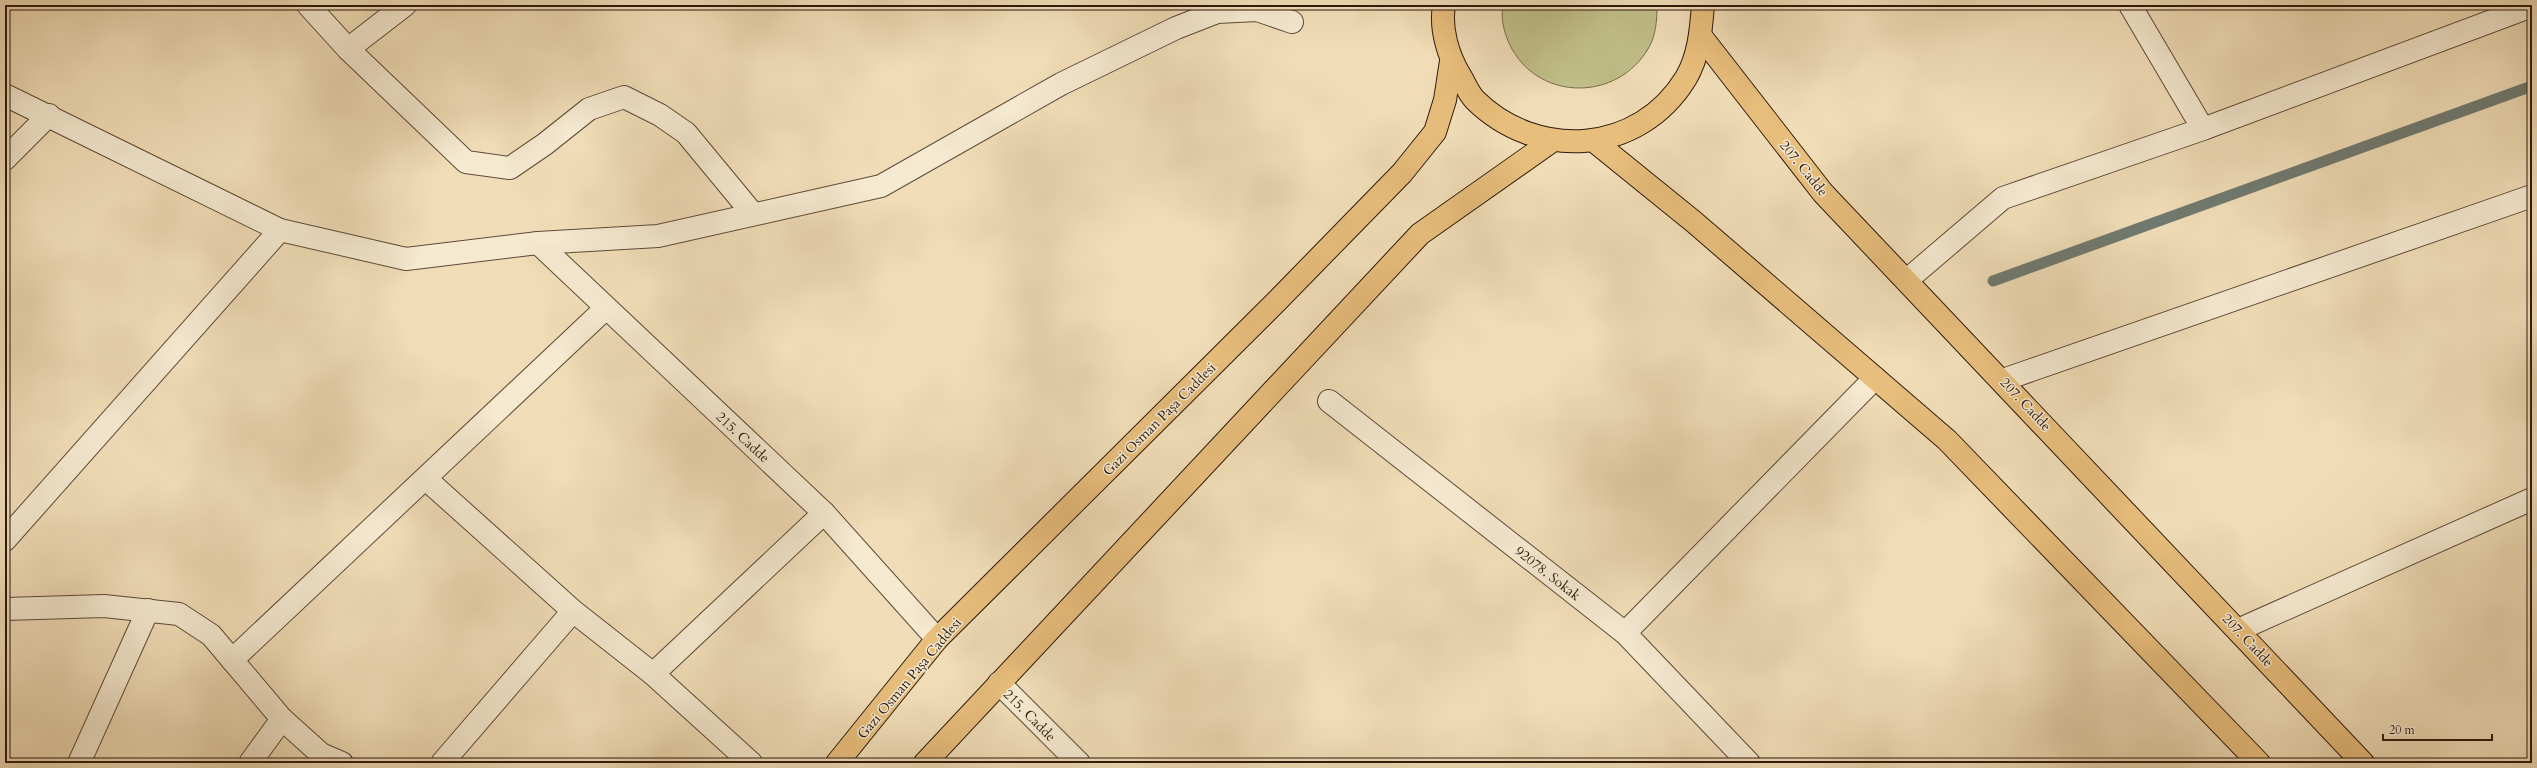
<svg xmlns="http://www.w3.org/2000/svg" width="2537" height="768" viewBox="0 0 2537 768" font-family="Cardo,serif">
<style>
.green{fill:#c1bf89;stroke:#766c4c}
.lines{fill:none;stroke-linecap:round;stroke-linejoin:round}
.stream{stroke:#6f7a71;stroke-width:11}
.minor-casing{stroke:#5d4a38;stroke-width:24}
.major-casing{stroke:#2c190e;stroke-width:24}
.minor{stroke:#f5e9d0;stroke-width:22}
.major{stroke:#e8be7c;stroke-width:22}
.labels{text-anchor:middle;stroke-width:3;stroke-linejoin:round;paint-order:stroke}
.street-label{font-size:14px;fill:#2c190e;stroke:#f5e9d0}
</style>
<rect width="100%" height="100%" fill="#f0ddb7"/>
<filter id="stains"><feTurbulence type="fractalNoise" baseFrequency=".005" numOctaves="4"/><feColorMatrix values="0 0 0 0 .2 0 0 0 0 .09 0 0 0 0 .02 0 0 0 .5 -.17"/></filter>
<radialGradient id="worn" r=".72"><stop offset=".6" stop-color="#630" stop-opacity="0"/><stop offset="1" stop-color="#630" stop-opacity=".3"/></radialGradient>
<!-- green -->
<path class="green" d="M1503,5H1657C1657,20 1656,36 1648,49C1617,101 1541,101 1512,49C1505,36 1500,20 1503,5Z"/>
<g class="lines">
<!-- stream -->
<path class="stream" d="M1993,281L2532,86"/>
<!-- minor casing -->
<g class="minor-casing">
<g id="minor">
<path d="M308,5L348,49L466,162L510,168L545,144L589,109L624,97L660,115L686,133L753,214"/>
<path d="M2130,5L2203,129"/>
<path d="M348,49L405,5"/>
<path d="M5,95L280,230L406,259L538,243L658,236L881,186L1061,84L1176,28L1217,12L1257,10L1292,22"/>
<path d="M5,159L49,115"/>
<path d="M538,243L824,513L937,639"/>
<path d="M1907,280L2003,198L2203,129L2532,6"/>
<path d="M2003,380L2532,196"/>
<path d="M1329,401L1625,633L1749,763"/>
<path d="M426,479L573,611L653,674L751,763"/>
<path d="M5,540L280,230"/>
<path d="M5,609L104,606L179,614L211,635L282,719L321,754L342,763"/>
<path d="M2238,630L2532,499"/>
<path d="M1625,633L1875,378"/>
<path d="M232,660L606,308"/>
<path d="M653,674L824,513"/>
<path d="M999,683L1079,763"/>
<path d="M79,763L148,610"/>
<path d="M250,763L282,719"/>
<path d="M442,763L573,611"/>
</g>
</g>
<!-- major casing -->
<g class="major-casing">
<g id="major">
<path d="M1444,5C1440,29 1448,56 1461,77C1465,84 1469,94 1475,100C1537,161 1639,155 1686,78C1699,56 1701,30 1703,5"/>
<path d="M1700,35L1823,193L2363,763"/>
<path d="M1594,141L1694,222L1947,440L2259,763"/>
<path d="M837,763L937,639L1277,301L1402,173L1435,132L1445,100L1451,61"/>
<path d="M925,763L1420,234L1552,141"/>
</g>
</g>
<!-- minor -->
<use href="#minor" class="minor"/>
<!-- major -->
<use href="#major" class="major"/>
</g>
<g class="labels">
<!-- street labels -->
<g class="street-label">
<text transform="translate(1804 168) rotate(51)" y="5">207. Cadde</text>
<text transform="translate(2026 404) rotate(47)" y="5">207. Cadde</text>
<text transform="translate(1159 419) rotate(-45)" y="5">Gazi Osman Paşa Caddesi</text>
<text transform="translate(743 437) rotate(43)" y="5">215. Cadde</text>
<text transform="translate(1548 573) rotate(38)" y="5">92078. Sokak</text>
<text transform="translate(2248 640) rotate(47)" y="5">207. Cadde</text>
<text transform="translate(909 678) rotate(-50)" y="5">Gazi Osman Paşa Caddesi</text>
<text transform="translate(1030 715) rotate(45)" y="5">215. Cadde</text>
</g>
</g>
<!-- margin -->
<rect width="2537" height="768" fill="none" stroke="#f0ddb7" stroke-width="20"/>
<rect x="6" y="6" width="2525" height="756" fill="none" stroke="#2c190e" stroke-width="2"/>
<rect x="10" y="10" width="2517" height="748" fill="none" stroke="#2c190e"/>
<!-- scale -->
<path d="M2383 734v6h109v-6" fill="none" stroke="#2c190e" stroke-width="2"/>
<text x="2389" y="734" font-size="12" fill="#2c190e" stroke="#f5e9d0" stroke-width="3" paint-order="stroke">20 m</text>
<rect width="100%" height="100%" filter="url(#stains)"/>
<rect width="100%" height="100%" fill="url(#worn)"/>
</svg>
